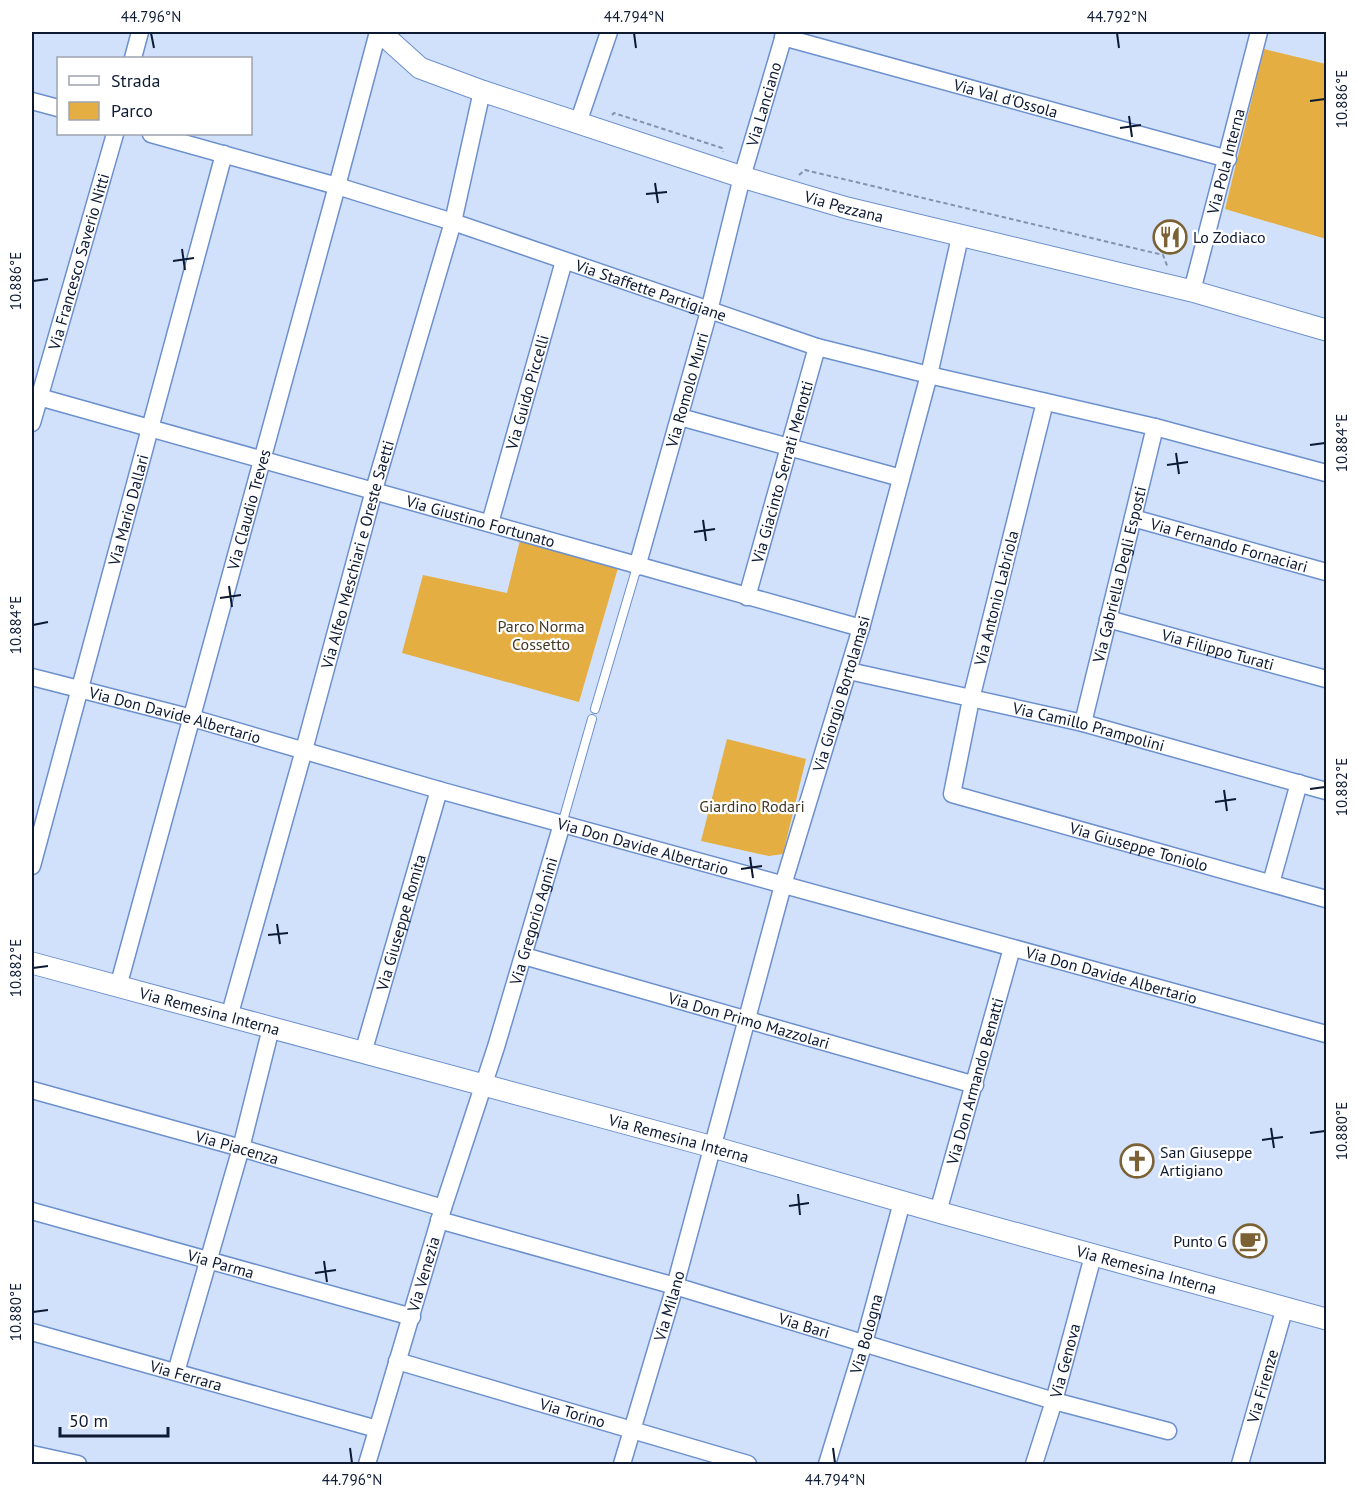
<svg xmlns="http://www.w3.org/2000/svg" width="1358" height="1496" viewBox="0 0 1358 1496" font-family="'PT Sans',sans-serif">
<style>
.green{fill:#e5ae43}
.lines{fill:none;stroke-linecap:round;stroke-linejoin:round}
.service-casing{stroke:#6c90cd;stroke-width:10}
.minor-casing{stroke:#6c90cd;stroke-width:19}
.tertiary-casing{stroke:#6c90cd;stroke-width:23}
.path{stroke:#8493ac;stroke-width:2;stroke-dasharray:4.5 3;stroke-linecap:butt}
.service{stroke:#fff;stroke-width:8}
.minor{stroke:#fff;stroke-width:16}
.tertiary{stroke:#fff;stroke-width:21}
.ticks{fill:none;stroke:#0d1a32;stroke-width:2}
.labels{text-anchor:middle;stroke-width:4.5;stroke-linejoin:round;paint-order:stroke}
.street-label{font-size:16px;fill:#0d1a32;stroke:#fff}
.poi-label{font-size:16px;fill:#0d1a32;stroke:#fff;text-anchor:start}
.park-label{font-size:16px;fill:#443823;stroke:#fff}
.neatline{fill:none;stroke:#0d1a32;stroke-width:2}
.ticks-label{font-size:15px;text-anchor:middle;fill:#0d1a32}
</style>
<rect width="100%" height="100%" fill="#d1e1fc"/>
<!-- green -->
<g class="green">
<path d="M1264,49L1326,64V239L1225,209Z"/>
<path d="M520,540L618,568L579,702L402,653L423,575L507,593Z"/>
<path d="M727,739L806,759L783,854L769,856L701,841Z"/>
</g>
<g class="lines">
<!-- service casing -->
<g class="service-casing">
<g id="service">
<path d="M595,709L637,567"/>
<path d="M562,824L592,719"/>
</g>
</g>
<!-- minor casing -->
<g class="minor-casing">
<g id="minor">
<path id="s1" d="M783,37L1228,159"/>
<path d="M133,58L140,32"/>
<path d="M32,101L58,108"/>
<path d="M578,123L609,32"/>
<path id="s2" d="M151,134L337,186L453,222L817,347L929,375L1155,427L1326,473"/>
<path id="s3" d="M1192,291L1259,32"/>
<path id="s4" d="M32,395L861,628"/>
<path id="s5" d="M1045,402L971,699L952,794L1326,899"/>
<path d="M680,417L901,478"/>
<path id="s6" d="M32,423L115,134"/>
<path id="s7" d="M1133,518L1326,572"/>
<path id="s8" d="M490,523L564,261"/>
<path id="s9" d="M637,567L709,311L742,177L785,32"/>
<path id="s10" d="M747,597L817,347"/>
<path id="s11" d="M1108,619L1326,679"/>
<path id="s12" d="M849,671L1083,723L1326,791"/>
<path id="s13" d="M32,677L192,718L439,790L1326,1034"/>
<path id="s14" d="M1083,723L1155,427"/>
<path id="s15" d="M32,866L224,154"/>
<path d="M1271,883L1299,783"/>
<path id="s16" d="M524,956L975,1085"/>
<path id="s17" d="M118,987L337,186L378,32"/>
<path id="s18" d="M229,1017L304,750L376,483L453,222L482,91"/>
<path id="s19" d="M363,1053L439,790"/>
<path id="s20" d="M32,1090L241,1148L443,1208"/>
<path id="s21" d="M32,1211L412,1317"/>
<path id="s22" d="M938,1212L1012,948"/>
<path id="s23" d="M439,1220L675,1286L1054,1401L1168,1431"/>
<path id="s24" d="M32,1332L377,1429"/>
<path id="s25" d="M397,1361L748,1464"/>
<path d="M176,1372L241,1148L271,1028"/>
<path d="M32,1454L78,1464"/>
<path id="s26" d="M367,1464L443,1208L496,1047L562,824"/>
<path id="s27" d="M622,1464L675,1286L783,885L861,628L929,375L960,237"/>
<path id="s28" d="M827,1464L864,1343L902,1202"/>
<path id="s29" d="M1034,1464L1054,1401L1093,1256"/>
<path id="s30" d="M1240,1464L1285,1307"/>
</g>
</g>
<!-- tertiary casing -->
<g class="tertiary-casing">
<g id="tertiary">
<path id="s31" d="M380,32L420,68L482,91L742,177L847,208L1192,291L1326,330"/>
<path id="s32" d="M32,963L713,1147L938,1212L1326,1319"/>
</g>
</g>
<!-- path -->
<g class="path">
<path d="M612,115L614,113L722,148L723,152"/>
<path d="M799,175L805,170L1163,255L1168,268"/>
</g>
<!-- service -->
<use href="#service" class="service"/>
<!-- minor -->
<use href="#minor" class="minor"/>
<!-- tertiary -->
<use href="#tertiary" class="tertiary"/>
</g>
<!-- ticks -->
<path class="ticks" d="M151,33L154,48M634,33L636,48M1117,33L1119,48M1310,101L1325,99M1129,116L1132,137M1120,128L1141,125M655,183L658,203M646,194L667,192M182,249L185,270M173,261L194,258M33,281L48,279M1310,445L1325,443M1176,453L1179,474M1167,465L1188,462M703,520L706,541M694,532L715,529M229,586L232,607M220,598L241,595M33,625L48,622M1310,789L1325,787M1224,790L1227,811M1215,802L1236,799M750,857L753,878M741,869L762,866M277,924L280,944M268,935L288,933M33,968L48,966M1271,1128L1274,1148M1310,1133L1325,1131M1262,1140L1283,1137M798,1194L800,1215M789,1206L809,1203M324,1261L327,1282M315,1273L336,1270M33,1312L48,1310M350,1448L352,1463M833,1448L835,1463"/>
<!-- icons -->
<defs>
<g id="restaurant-ring" transform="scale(1.725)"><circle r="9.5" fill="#fff" stroke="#7b6133" stroke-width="1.5"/><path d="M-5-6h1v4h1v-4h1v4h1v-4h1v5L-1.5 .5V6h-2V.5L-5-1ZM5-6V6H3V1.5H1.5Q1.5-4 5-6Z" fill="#7b6133"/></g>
<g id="church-ring" transform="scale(1.725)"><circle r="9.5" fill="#fff" stroke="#7b6133" stroke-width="1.5"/><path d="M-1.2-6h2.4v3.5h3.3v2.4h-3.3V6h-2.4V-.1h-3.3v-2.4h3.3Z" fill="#7b6133"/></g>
<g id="cafe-ring" transform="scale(1.725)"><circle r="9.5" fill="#fff" stroke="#7b6133" stroke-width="1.5"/><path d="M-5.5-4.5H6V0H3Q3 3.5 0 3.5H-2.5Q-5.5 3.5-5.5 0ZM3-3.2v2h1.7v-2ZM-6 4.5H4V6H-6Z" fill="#7b6133"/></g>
</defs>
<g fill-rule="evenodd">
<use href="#restaurant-ring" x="1170" y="237"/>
<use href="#church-ring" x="1137" y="1161"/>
<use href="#cafe-ring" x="1250" y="1241"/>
</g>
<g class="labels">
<!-- street labels -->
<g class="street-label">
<text dy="6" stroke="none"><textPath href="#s1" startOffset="231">Via Val d'Ossola</textPath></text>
<text dy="6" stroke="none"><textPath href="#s9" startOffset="480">Via Lanciano</textPath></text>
<text dy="6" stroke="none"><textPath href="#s3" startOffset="134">Via Pola Interna</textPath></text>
<text dy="6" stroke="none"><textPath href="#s31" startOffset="500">Via Pezzana</textPath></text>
<text dy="6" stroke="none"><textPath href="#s6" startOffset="168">Via Francesco Saverio Nitti</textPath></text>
<text dy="6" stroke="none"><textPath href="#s2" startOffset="524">Via Staffette Partigiane</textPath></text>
<text dy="6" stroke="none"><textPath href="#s9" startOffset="184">Via Romolo Murri</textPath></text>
<text dy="6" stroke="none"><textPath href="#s8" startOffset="136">Via Guido Piccelli</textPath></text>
<text dy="6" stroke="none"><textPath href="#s10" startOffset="130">Via Giacinto Serrati Menotti</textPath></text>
<text dy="6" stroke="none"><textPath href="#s17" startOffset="495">Via Claudio Treves</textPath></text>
<text dy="6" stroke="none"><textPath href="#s15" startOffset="369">Via Mario Dallari</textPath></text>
<text dy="6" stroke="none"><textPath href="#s4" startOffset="466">Via Giustino Fortunato</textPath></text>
<text dy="6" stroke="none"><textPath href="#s7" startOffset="100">Via Fernando Fornaciari</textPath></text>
<text dy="6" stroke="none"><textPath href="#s18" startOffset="480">Via Alfeo Meschiari e Oreste Saetti</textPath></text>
<text dy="6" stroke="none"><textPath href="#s14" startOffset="153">Via Gabriella Degli Esposti</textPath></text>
<text transform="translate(996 598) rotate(-76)" y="6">Via Antonio Labriola</text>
<text dy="6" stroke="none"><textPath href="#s11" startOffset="114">Via Filippo Turati</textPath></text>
<text dy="6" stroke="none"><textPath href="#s27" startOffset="801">Via Giorgio Bortolamasi</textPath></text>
<text dy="6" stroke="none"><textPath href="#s13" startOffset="148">Via Don Davide Albertario</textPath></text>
<text dy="6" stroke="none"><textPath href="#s12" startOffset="246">Via Camillo Prampolini</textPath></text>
<text dy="6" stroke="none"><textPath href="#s13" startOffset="634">Via Don Davide Albertario</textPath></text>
<text dy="6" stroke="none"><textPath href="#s5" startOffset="597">Via Giuseppe Toniolo</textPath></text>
<text dy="6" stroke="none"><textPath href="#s26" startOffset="568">Via Gregorio Agnini</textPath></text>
<text dy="6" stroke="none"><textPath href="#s19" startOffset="136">Via Giuseppe Romita</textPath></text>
<text dy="6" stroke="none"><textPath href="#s13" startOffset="1120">Via Don Davide Albertario</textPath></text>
<text dy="6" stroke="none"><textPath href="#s32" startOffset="184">Via Remesina Interna</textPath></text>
<text dy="6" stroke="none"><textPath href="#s16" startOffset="234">Via Don Primo Mazzolari</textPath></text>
<text dy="6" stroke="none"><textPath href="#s22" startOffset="136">Via Don Armando Benatti</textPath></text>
<text dy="6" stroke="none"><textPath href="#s32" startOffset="670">Via Remesina Interna</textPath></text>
<text dy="6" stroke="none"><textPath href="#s20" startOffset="213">Via Piacenza</textPath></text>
<text dy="6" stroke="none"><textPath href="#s21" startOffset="196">Via Parma</textPath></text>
<text dy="6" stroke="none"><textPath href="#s32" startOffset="1156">Via Remesina Interna</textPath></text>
<text dy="6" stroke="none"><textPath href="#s26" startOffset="198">Via Venezia</textPath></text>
<text dy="6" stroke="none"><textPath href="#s27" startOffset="165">Via Milano</textPath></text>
<text dy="6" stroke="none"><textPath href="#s23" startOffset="380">Via Bari</textPath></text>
<text dy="6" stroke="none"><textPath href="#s28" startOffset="136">Via Bologna</textPath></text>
<text dy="6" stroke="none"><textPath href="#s29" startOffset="108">Via Genova</textPath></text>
<text dy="6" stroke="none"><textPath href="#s24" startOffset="160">Via Ferrara</textPath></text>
<text dy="6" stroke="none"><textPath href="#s30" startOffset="81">Via Firenze</textPath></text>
<text dy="6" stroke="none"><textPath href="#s25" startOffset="183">Via Torino</textPath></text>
</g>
<!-- poi labels -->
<g class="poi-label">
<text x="1193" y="243">Lo Zodiaco</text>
<text x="1160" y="1158">San Giuseppe<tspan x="1160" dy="18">Artigiano</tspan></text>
<text x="1227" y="1247" text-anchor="end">Punto G</text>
</g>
<!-- park labels -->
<g class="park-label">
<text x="541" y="632">Parco Norma<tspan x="541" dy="18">Cossetto</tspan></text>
<text x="752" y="812">Giardino Rodari</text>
</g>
</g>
<!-- border -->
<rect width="1358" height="1496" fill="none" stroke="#ffffff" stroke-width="66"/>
<!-- legend -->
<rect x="57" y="57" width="195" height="78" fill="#ffffff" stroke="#9ea3ad" stroke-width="1.5"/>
<rect x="69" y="76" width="30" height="9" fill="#ffffff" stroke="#9ea3ad" stroke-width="1.5"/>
<text x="111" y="87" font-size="18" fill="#0d1a32">Strada</text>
<rect x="69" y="102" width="30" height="18" fill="#e5ae43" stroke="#9ea3ad" stroke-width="1.5"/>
<text x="111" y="117" font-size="18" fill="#0d1a32">Parco</text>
<!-- scale -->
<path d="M60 1427v9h108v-9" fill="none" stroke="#0d1a32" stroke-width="3"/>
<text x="69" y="1427" font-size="18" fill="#0d1a32" stroke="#ffffff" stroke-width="4.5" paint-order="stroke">50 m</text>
<rect x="33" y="33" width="1292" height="1430" class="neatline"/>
<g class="ticks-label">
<text x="151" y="22">44.796°N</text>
<text x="634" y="22">44.794°N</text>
<text x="1117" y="22">44.792°N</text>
<text transform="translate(1342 99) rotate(-90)" y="5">10.886°E</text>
<text transform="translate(16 281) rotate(-90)" y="5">10.886°E</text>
<text transform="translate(1342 443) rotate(-90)" y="5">10.884°E</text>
<text transform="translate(16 625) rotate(-90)" y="5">10.884°E</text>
<text transform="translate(1342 787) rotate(-90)" y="5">10.882°E</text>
<text transform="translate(16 968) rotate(-90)" y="5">10.882°E</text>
<text transform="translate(1342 1131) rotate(-90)" y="5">10.880°E</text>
<text transform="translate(16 1312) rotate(-90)" y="5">10.880°E</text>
<text x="352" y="1485">44.796°N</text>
<text x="835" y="1485">44.794°N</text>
</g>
</svg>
